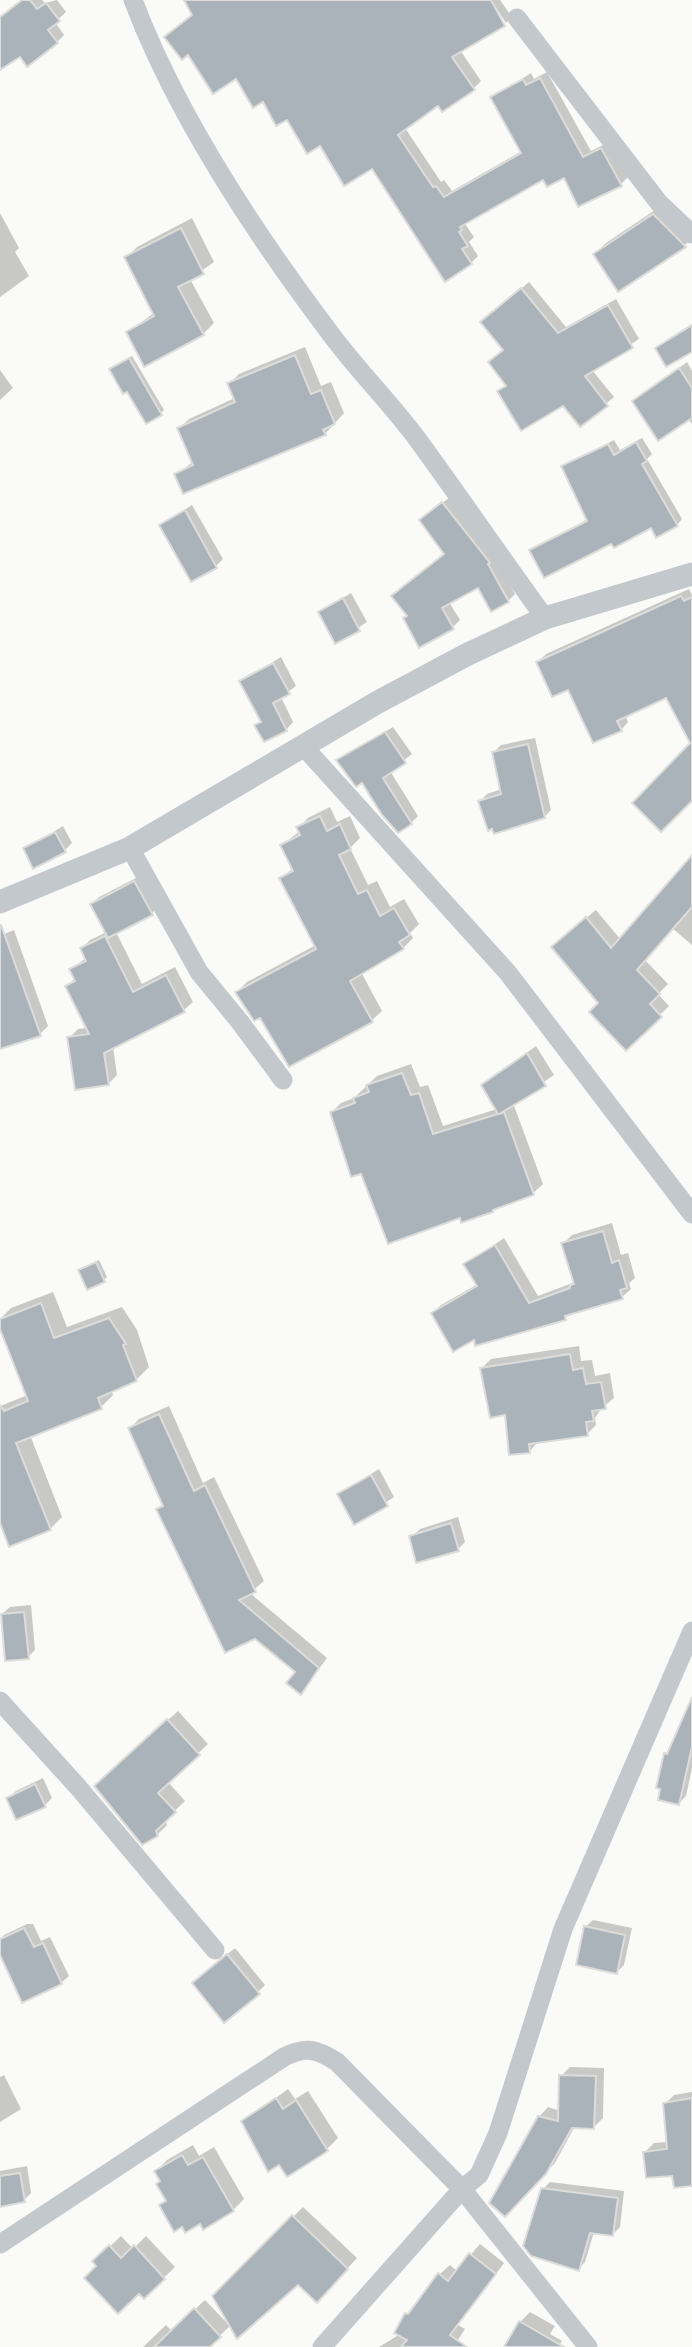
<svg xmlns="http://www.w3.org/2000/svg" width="692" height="2347" viewBox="0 0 692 2347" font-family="Arial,sans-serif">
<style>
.shadow{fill:#0003}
.building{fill:#aab3b9;stroke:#dcdcda;stroke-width:2}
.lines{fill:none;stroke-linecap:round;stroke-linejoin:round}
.minor{stroke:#c3c8cc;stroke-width:19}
.tertiary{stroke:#c3c8cc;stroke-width:23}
</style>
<rect width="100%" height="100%" fill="#fafaf8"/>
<!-- shadow -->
<g class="shadow">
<path d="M22,0H42L45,3L57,0L66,12L55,22L64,35L57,42L21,55L0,68V17Z"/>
<path d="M186,0H487L460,50L481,81L474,88L439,103L405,128L441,182L444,180L452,191L522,151L492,98L531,73L534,79L547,72L591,151L609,142L628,177L621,184L579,205L565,176L544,177L465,224L474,237L469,242L478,256L471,263L373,167L321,144L264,100L194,14Z"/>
<path d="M491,0H500L512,17L506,23Z"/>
<path d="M664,204L692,238L684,246L595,254L606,243Z"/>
<path d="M0,213L19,248L15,252L29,276L0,297Z"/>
<path d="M192,218L214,262L190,279L214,323L203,334L128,332L154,313L126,258L137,247Z"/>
<path d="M529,282L566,327L616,299L639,339L592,370L614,397L581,425L564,403L499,391L506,384L505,349L490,315Z"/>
<path d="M692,324V349L657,348L665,341Z"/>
<path d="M305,347L321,386L331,382L344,413L325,434L176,475L194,461L179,429L189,419L235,398L229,384L239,374Z"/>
<path d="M132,356L164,410L161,413L114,366Z"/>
<path d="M687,362L692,371V424L688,419L634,402Z"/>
<path d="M0,370L13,388L0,400Z"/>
<path d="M642,438L652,454L647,459L682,519L677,525L651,526L612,541L532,550L588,519L563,467L614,440L620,450Z"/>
<path d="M450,497L494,556L515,594L508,601L479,586L449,602L460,620L453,627L408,616L445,554L421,520Z"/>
<path d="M192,505L223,559L216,566L161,525Z"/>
<path d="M689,589L692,595V743L667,696L625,715L628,722L621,730L538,662L546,654Z"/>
<path d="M351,593L367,622L336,642L320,612Z"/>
<path d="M281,657L296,686L281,697L293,722L286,730L257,725L262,720L242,681Z"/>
<path d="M393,727L412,754L390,771L418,816L411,823L338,760Z"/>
<path d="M535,738L551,810L544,817L480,801L487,794L502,789L494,752L501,745Z"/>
<path d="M330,807L337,822L350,816L360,838L350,848L368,885L377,881L390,907L404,899L419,924L410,933L413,938L403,948L361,972L382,1011L371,1021L260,1015L237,992L247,982L316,945L281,879L293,868L282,845L300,831L298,828L308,818Z"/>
<path d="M63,826L72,843L65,850L25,849Z"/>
<path d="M692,857V945L672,928L645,960L668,984L658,994L669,1006L626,1048L562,938L596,910L621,940Z"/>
<path d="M142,875L159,906L152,913L116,932L142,984L175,967L193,1002L184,1010L113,1047L117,1075L108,1084L69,1038L78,1029L88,1028L67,987L75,978L71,969L86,958L82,948L90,940L107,932L92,904L99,897Z"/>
<path d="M14,930L48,1026L40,1034L0,1047V936Z"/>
<path d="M536,1046L554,1075L513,1103L543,1184L533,1193L461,1216L362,1172L332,1112L341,1103L354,1098L377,1076L411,1064L420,1087L428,1085L443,1126L497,1109L483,1085Z"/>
<path d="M612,1223L621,1255L628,1253L635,1278L629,1283L631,1289L622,1297L571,1313L565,1318L475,1338L433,1313L441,1305L478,1284L466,1264L504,1238L538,1296L575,1282L563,1244L572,1235Z"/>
<path d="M99,1260L107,1277L104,1280L80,1270Z"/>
<path d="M53,1292L67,1327L122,1307L137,1330L149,1367L136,1380L111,1390L113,1395L101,1407L30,1435L62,1517L50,1529L0,1518V1406L28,1395L0,1319L11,1308Z"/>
<path d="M579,1346L581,1361L592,1360L595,1376L610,1373L614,1398L602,1408L595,1418L596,1425L587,1434L538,1442L529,1452L482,1368L491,1359Z"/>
<path d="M169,1406L203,1483L214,1477L264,1581L250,1593L327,1658L301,1693L298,1672L158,1509L164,1504L130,1428L139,1419Z"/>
<path d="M379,1469L394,1497L355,1523L339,1494Z"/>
<path d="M458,1517L465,1542L458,1549L413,1536L420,1529Z"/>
<path d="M31,1605L35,1650L28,1657L2,1614L10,1607Z"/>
<path d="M692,1708V1768L686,1796L679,1803L665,1754L673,1747Z"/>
<path d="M178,1711L208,1744L168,1782L185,1801L165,1820L167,1825L157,1835L106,1776Z"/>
<path d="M43,1778L52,1798L45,1805L8,1798L16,1791Z"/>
<path d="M593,1920L632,1928L624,1965L617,1972L585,1927Z"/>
<path d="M27,1924H33L41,1941L50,1937L69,1976L61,1983L0,1950V1939L4,1935Z"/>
<path d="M235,1948L265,1985L258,1992L201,1976Z"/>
<path d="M570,2067L604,2068L603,2118L594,2127L575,2126L555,2163L505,2214L539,2117L548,2107L560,2111L561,2076Z"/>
<path d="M4,2075L21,2109L0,2122V2077Z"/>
<path d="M288,2089L295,2099L308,2091L338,2138L327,2149L288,2175L243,2122Z"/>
<path d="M692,2092V2164L645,2152L654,2143L668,2142L665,2104L674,2095Z"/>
<path d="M193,2145L199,2156L214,2147L244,2199L233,2210L201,2222L161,2205L167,2199L156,2171L167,2160Z"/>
<path d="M27,2166L31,2193L24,2200L0,2205V2171Z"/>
<path d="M550,2182L624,2191L620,2227L613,2234L594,2232L585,2262L578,2269L543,2189Z"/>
<path d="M303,2207L357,2258L317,2301L298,2283L231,2325L208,2347H143L166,2325L172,2331L205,2300L229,2325L214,2296Z"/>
<path d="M121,2236L133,2249L146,2236L175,2267L144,2297L95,2261Z"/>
<path d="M480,2244L504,2263L458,2325L465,2329L456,2343L464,2347H379L410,2328L440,2274L450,2265L457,2271Z"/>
<path d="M530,2312L555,2326L550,2334L562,2341L558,2347H506L520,2322Z"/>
</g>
<!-- building -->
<g class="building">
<path d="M22,0H30L37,9L46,3L60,21L48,30L58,43L27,67L20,57L0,70V17Z"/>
<path d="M184,0H491L505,26L452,57L475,90L442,112L438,106L398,135L433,187L436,186L444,197L521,153L490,97L523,79L526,85L540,78L583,157L601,148L622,186L578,207L564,178L547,187L543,180L460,227L462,230L459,232L468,246L462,249L472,264L445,282L372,169L344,186L320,146L307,154L287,120L276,126L263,102L253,108L236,79L213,94L188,55L182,60L164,37L192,15Z"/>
<path d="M653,214L686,247L618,292L593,254Z"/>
<path d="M181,228L204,274L178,287L204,335L144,367L126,332L154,316L124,257Z"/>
<path d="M521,288L558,333L608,305L633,348L585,376L608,406L580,427L563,406L521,431L497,391L506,386L488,362L503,350L480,322Z"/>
<path d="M692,325V352L666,367L655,348Z"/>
<path d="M295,355L311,394L321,390L335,424L323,430L326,435L183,494L174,474L193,465L177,428L235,402L227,383Z"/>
<path d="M129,358L162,415L146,424L127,392L123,394L109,369Z"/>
<path d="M679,368L692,388V418L658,441L632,401Z"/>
<path d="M636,442L647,461L642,464L678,526L656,538L651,528L614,548L611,544L544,578L529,550L587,521L561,466L608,444L614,455Z"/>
<path d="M442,502L490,563L488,564L509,602L491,612L478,588L442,608L454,629L419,648L403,618L407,616L391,596L444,554L419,520Z"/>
<path d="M185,510L217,568L191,582L159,525Z"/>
<path d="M681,596L684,601L692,597V801L661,832L632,803L690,743L666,698L617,721L622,731L593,743L568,690L552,697L536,662Z"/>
<path d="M343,598L360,631L335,644L318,612Z"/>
<path d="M273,663L290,694L273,703L287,731L264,742L254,725L261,722L239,681Z"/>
<path d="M385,732L406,763L383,778L412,824L398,833L382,815L362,783L356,787L336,760Z"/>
<path d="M528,744L545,818L494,834L492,829L488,831L478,801L501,794L492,752Z"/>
<path d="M320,816L327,831L340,824L351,849L339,855L358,894L367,890L380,916L394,908L410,935L399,942L404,949L350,981L373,1022L289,1067L260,1018L254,1021L235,992L316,949L279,878L293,871L280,845L300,835L296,827Z"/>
<path d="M55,832L66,852L33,869L23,848Z"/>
<path d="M692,855V907L637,970L660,994L650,1004L662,1017L626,1051L589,1012L598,1003L551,947L586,917L611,948Z"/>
<path d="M134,881L153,915L108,938L90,904Z"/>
<path d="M1,925L41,1036L0,1049V926Z"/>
<path d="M105,936L133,992L166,975L185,1012L104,1053L109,1085L75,1090L67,1037L89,1034L65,986L75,981L69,969L86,961L80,948Z"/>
<path d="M527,1053L546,1086L499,1114L504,1112L534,1195L493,1210V1212L461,1223L460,1218L388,1244L361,1174L351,1177L330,1112L355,1103L353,1098L369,1092L366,1085L402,1073L411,1095L419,1093L433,1134L498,1114L481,1085Z"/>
<path d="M603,1231L612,1263L619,1260L627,1288L620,1290L623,1299L565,1316L566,1320L475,1346L474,1340L453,1352L431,1313L477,1286L463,1264L495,1245L529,1303L570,1288V1285L574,1284L561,1243Z"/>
<path d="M96,1262L105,1282L87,1290L78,1270Z"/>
<path d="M41,1303L54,1338L109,1318L126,1344L123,1345L137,1381L98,1398L102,1409L16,1443L51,1530L9,1547L0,1523V1405L4,1411L28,1401L0,1329V1319Z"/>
<path d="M570,1354L573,1370L583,1368L586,1384L601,1382L606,1409L592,1411L594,1421L586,1422L588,1436L529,1444L530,1453L509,1455L505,1415L490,1418L480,1368Z"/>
<path d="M159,1414L194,1491L205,1485L256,1592L239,1600L319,1668L301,1695L286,1683L295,1672L255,1639L225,1653L156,1509L163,1506L128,1428Z"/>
<path d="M371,1475L388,1506L354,1525L337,1494Z"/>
<path d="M451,1523L459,1551L416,1563L409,1536Z"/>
<path d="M24,1612L29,1659L5,1661L1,1614Z"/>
<path d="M692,1697V1747L679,1805L658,1800L660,1789L656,1788L664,1753L667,1754Z"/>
<path d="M167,1719L200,1755L158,1793L176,1812L156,1831L158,1836L142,1845L94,1786Z"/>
<path d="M35,1784L46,1807L16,1820L6,1798Z"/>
<path d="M584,1926L625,1935L617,1974L576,1965Z"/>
<path d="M24,1928L34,1947L43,1943L62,1984L22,2003L0,1955V1939Z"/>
<path d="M227,1954L260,1994L224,2023L192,1983Z"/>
<path d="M559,2075L596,2076L594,2129L572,2128L546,2174L505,2217L489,2203L538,2116L558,2121Z"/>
<path d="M276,2098L283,2109L296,2100L328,2151L287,2177L279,2165L268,2172L241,2121Z"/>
<path d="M692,2098V2186L674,2188L672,2176L646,2178L643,2152L667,2149L663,2103Z"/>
<path d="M182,2155L188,2165L203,2157L234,2211L203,2230L200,2224L185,2233L182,2227L174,2232L159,2205L166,2201L156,2184L160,2181L154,2171Z"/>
<path d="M20,2173L25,2202L0,2207V2176Z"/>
<path d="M541,2188L618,2198L613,2236L590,2233L579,2271L531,2256L523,2246Z"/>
<path d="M292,2215L348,2269L317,2303L298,2285L237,2339L212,2296Z"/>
<path d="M109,2245L121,2258L134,2245L165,2279L144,2299L139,2294L118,2314L84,2278L96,2266L92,2261Z"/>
<path d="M469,2253L496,2274L450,2335L467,2347H401L407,2340L394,2333L405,2313L408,2314L438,2273L448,2281Z"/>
<path d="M194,2308L221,2337L210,2347H154Z"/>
<path d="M519,2321L564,2347H504Z"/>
</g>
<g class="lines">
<!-- minor -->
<g class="minor">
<path d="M133,0C176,114 254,232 327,329C355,368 390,402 418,440C461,499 502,559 545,618"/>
<path d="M517,18L659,203L692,234"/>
<path d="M304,747L508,973L692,1214"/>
<path d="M130,848L199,972L240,1022L283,1080"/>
<path d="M0,1701L78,1787L215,1950"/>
<path d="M0,2244L284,2057C306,2046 317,2049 337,2062L462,2189L588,2347"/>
<path d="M322,2347L462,2189L479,2175L498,2133L563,1929L692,1631"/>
</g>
<!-- tertiary -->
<path class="tertiary" d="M0,902L130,848L378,702L468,654L545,618L692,574"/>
</g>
</svg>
